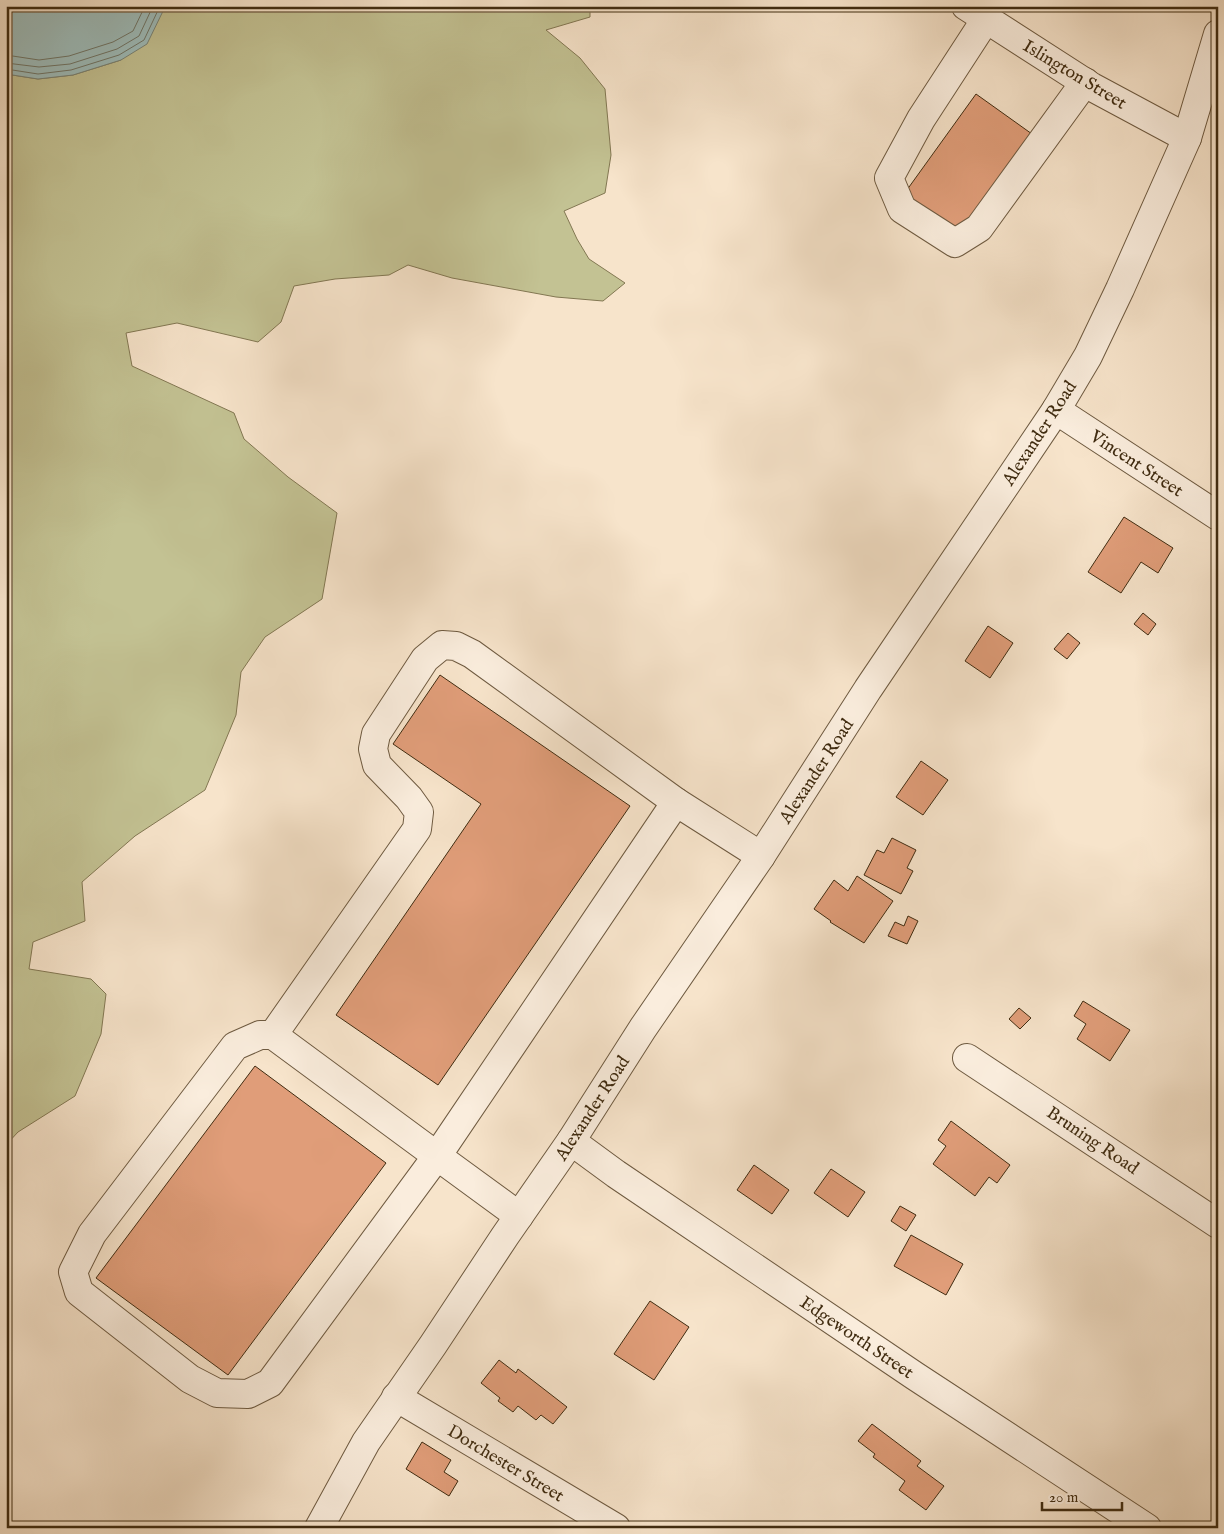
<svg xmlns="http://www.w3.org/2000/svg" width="1224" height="1534" viewBox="0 0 1224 1534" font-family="'IM FELL English',serif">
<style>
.green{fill:#c3c293;stroke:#827752}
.water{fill:#9ebebd;stroke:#788478}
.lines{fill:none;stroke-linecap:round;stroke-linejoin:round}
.shore{stroke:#6f7567;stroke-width:1}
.building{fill:#e09d79;stroke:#402c11}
.minor-casing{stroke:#6e5a40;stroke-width:30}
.minor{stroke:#faeddd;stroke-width:28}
.labels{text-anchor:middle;stroke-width:4;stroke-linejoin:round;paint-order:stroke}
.street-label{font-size:18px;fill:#402c11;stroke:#faeddd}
</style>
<rect width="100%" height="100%" fill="#f7e4cb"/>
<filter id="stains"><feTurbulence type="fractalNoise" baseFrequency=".004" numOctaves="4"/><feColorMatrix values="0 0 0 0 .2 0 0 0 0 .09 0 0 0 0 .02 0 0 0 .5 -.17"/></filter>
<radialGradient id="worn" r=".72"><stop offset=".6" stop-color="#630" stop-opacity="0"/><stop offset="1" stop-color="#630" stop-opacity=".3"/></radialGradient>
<!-- green -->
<path class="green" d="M165,6H590V17L546,30L580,58L605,89L611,155L605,193L564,211L577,239L589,259L625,283L603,301L556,297L452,278L408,265L389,275L335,279L294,286L281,322L258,342L177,323L126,333L132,366L234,413L244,439L288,477L337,513L322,599L265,637L241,672L236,715L205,790L135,836L82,882L85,921L33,942L29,969L91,979L106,994L101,1034L75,1096L18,1132L6,1145V74L38,79L73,75L121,60Z"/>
<!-- water -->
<path class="water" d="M6,6H165V7L147,44L121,60L73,75L38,79L6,74Z"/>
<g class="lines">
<!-- shore -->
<g class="shore">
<path d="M6,55L39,60L69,56L113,42L133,31L145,6"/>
<path d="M6,63L39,67L70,64L117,49L139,36L153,6"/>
<path d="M6,69L38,74L71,70L119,55L144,40L160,6"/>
</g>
</g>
<!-- building -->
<g class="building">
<path d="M976,94L1032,134L960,234L904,194Z"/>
<path d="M1124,517L1173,548L1158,573L1141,562L1121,593L1088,572Z"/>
<path d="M1143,613L1156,624L1148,635L1134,624Z"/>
<path d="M988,626L1013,643L990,678L965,661Z"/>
<path d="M1068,633L1080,643L1067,659L1054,649Z"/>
<path d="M440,675L630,806L438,1085L336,1015L481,804L393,744Z"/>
<path d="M921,761L948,780L923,815L896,797Z"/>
<path d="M892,838L916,850L907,868L913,871L901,894L864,875L877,850L884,853Z"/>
<path d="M857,876L893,901L864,943L830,922L831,921L814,909L834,880L848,891Z"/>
<path d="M908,916L918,921L907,944L888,936L895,922L904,926Z"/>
<path d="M1083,1001L1130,1030L1110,1061L1077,1039L1086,1024L1074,1016Z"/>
<path d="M1019,1008L1031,1018L1020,1029L1009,1019Z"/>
<path d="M255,1066L386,1163L228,1375L96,1278Z"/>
<path d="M951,1121L1010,1165L997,1183L989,1177L975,1196L933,1164L946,1146L938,1140Z"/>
<path d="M754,1165L789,1190L772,1214L737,1190Z"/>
<path d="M831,1169L865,1192L848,1217L814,1193Z"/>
<path d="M900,1206L916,1215L906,1231L891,1221Z"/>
<path d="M911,1235L963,1264L946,1295L894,1266Z"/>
<path d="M650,1301L689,1327L654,1380L614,1354Z"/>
<path d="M499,1360L516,1373L518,1369L567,1407L553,1424L541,1415L536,1420L518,1406L513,1412L498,1401L500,1398L481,1383Z"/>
<path d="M872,1424L921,1461L917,1466L944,1486L926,1510L899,1490L905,1481L873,1457L875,1454L858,1441Z"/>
<path d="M422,1442L451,1460L444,1472L458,1481L449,1496L406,1469Z"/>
</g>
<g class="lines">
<!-- minor casing -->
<g class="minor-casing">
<g id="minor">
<path d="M966,6L1092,87L1187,138"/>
<path d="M986,19L921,119L889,178L902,209L955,243L979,228L1085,82"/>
<path d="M1056,410L1218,516"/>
<path d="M273,1035H260L235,1046L92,1234L73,1272L79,1292L190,1379L217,1393L248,1394L270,1383L437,1156L273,1035L417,829L419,812L409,798L377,765L373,749L376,734L425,659L442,645L456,646L472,654L676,802"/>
<path d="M967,1058L1218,1224"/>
<path d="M571,1141L616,1174L915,1376L1147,1528"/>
<path d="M519,1216L437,1156L676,802L761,856"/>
<path d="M396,1397L616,1528"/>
<path d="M319,1528L366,1442L433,1345L505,1236L571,1141L643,1028L761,856L868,689L1056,410L1088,356L1120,289L1187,138L1218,34"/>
</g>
</g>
<!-- minor -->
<use href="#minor" class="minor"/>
</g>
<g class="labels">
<!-- street labels -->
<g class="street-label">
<text transform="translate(1075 74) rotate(31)" y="6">Islington Street</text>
<text transform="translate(1039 433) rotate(-57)" y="6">Alexander Road</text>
<text transform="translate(1137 463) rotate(33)" y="6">Vincent Street</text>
<text transform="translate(816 771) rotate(-57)" y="6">Alexander Road</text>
<text transform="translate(592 1108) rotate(-57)" y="6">Alexander Road</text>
<text transform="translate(1093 1140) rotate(34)" y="6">Bruning Road</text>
<text transform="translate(857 1337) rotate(34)" y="6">Edgeworth Street</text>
<text transform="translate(506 1463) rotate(31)" y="6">Dorchester Street</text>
</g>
</g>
<!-- margin -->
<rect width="1224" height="1534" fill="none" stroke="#f7e4cb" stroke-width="25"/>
<rect x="8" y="8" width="1209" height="1519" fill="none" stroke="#402c11" stroke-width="2.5"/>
<rect x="12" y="12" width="1199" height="1509" fill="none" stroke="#402c11"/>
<!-- scale -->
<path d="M1042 1502v8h80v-8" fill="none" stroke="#402c11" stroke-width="2.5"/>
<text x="1049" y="1502" font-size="15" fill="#402c11" stroke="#faeddd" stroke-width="4" paint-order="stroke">20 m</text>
<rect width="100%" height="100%" filter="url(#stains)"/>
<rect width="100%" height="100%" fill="url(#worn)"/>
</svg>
